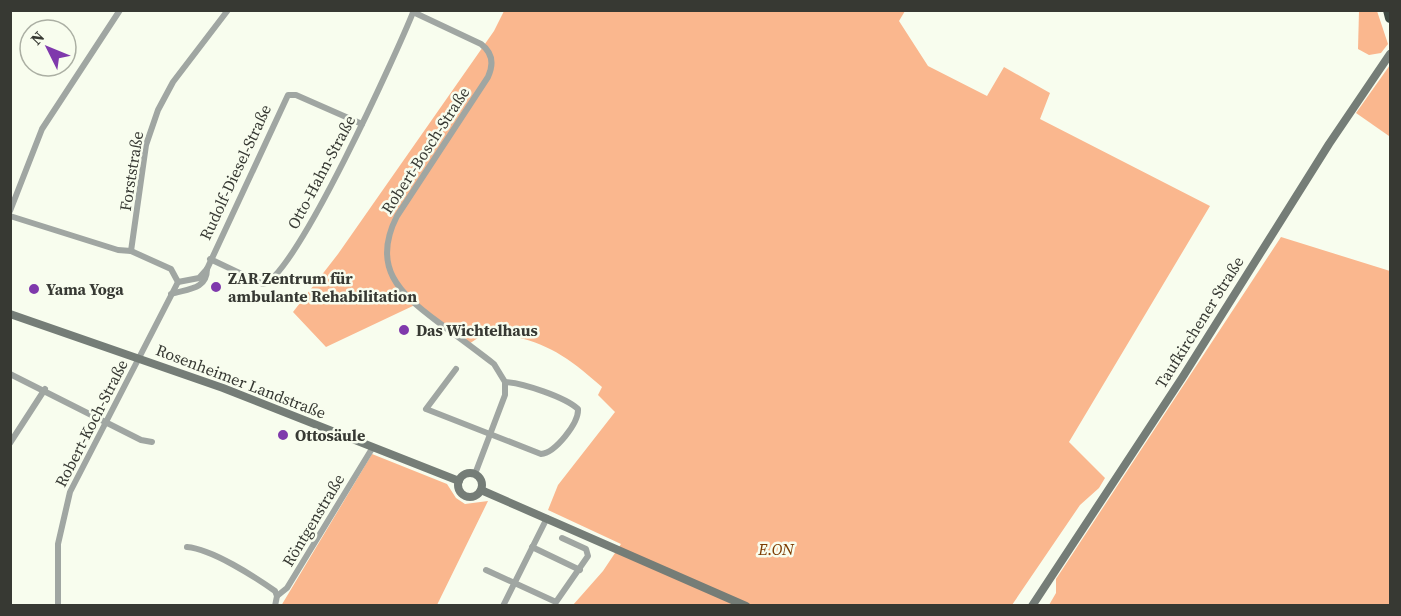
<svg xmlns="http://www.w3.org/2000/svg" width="1401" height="616" viewBox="0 0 1401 616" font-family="'Source Serif 4',serif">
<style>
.green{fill:#fab78e}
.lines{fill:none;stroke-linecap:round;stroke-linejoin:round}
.street{stroke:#a0a6a2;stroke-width:6}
.secondary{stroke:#757d77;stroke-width:8}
.highway{stroke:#3d4941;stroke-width:10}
.poi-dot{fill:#7f39ac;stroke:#f8fdee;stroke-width:2}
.labels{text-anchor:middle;stroke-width:5;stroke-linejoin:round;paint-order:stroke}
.street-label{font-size:16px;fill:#373933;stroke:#f8fdee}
.poi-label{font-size:16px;font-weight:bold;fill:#373933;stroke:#f8fdee;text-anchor:start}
.park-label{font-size:16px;font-style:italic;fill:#7c3b01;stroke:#f8fdee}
</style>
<rect width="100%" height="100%" fill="#f8fdee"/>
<!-- green -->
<g class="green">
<path d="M504,11H905L899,21L928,66L987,96L1004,67L1050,93L1040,119L1210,206L1069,442L1105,478L1099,488L1080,505L1012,605H573L603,571L621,544L548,510L558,485L615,412L598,395L602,387C560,350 543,341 488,331L469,344L417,304L326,347L293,312L338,254L494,31Z"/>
<path d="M1359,11H1377L1388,44L1381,53L1369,55L1358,49Z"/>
<path d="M1390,65V134L1389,136L1356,113Z"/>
<path d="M1281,237L1390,271V605H1049L1056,593V579Z"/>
<path d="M372,454L447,484L456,498L465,504L488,501L437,605L281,606Z"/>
</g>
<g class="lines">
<!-- street -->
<g class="street">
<path d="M413,12L481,44C493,53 494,64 488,77L397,216C371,267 399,293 438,322C457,336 476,350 494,364L505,382V395L475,474"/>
<path d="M10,211L42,129L120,10"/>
<path d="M10,216L118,250L131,251L171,269L178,282"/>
<path d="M131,251L146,145L158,110L173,82L228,10"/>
<path d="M210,259L263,284C295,278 398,50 414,10"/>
<path d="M178,282L199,278L207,269L288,95H296L362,124"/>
<path d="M171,294C187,289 207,290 207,269"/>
<path d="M456,369L426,409L541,454C555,453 579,423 578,409C565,397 523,383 505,382"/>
<path d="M10,374L141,440L152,442"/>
<path d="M10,443L45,389"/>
<path d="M187,547C212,549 255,577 275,591L277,596"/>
<path d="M532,547L580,570"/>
<path d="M486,570L556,602L588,556L586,549L562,538"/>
<path d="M58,606V544L70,492L178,282"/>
<path d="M275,606L277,596L287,588L373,447"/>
<path d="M503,606L547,518"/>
</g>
<!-- secondary -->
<g class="secondary">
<path d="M10,314L223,388L459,481"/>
<circle cx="470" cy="485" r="12"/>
<path d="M481,490L746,606"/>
<path d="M1032,606L1182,378L1329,144L1390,54"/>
</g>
<!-- highway -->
<path class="highway" d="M1388,10L1390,18"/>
</g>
<!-- markers -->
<g class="poi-dot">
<circle cx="216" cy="287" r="6"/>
<circle cx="34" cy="289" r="6"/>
<circle cx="404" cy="330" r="6"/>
<circle cx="283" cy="435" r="6"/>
</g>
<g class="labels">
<!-- street labels -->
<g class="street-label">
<text transform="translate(425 150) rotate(-57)" y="6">Robert-Bosch-Straße</text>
<text transform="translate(131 171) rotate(-81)" y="6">Forststraße</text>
<text transform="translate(235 172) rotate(-65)" y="6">Rudolf-Diesel-Straße</text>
<text transform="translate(321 172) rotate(-62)" y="6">Otto-Hahn-Straße</text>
<text transform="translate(1199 322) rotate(-58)" y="6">Taufkirchener Straße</text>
<text transform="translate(241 381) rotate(21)" y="6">Rosenheimer Landstraße</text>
<text transform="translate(91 423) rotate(-63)" y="6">Robert-Koch-Straße</text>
<text transform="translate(313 520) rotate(-59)" y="6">Röntgenstraße</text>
</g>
<!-- poi labels -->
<g class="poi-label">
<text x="228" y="284">ZAR Zentrum für<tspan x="228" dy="18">ambulante Rehabilitation</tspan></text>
<text x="46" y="295">Yama Yoga</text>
<text x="416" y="336">Das Wichtelhaus</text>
<text x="295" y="441">Ottosäule</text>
</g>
<!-- park labels -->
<g class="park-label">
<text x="776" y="555">E.ON</text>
</g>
</g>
<!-- border -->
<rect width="1401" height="616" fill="none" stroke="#373933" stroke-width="24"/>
<!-- north arrow -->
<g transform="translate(48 48) rotate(313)"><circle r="28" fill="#f8fdee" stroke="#abafa3" stroke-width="1.5"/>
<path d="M0-4.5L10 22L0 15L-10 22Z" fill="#7f39ac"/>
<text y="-9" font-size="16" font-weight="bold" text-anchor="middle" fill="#373933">N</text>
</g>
</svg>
